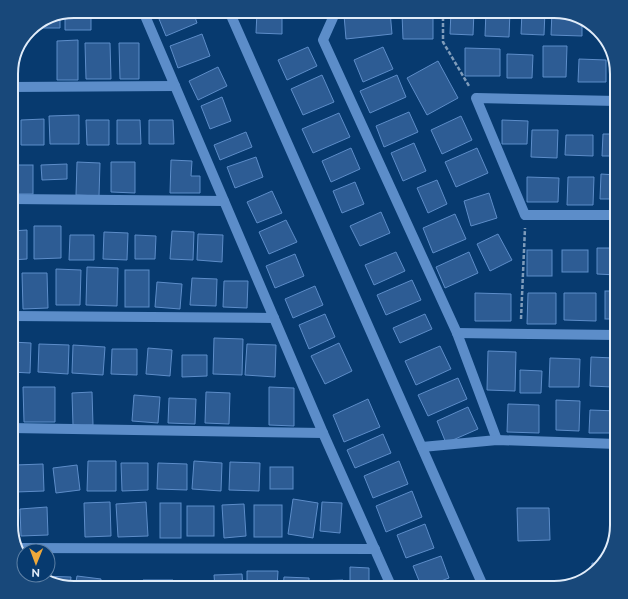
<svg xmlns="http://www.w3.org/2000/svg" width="628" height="599" viewBox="0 0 628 599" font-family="Raleway,sans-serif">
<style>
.building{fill:#2d5c94;stroke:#5d8dc9}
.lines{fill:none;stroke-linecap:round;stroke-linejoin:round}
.path{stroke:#7f9cbb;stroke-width:2.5;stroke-dasharray:4 2;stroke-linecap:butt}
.street{stroke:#5c8dc9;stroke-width:10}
.secondary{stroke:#5c8dc9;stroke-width:10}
.rim{fill:none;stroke:#e1ecf9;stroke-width:2}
</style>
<rect width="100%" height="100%" fill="#073a6f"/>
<!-- building -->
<g class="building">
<path d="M74,11H91V30H65V15Z"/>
<path d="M164,11H193L197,23L166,36L157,14Z"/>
<path d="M390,11L392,34L346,39L344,15Z"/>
<path d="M451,11H474L473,35L450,34Z"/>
<path d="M486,11H510L509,37L485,36Z"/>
<path d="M522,11H545L544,35L521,34Z"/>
<path d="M552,11H558L582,23V36L551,35Z"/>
<path d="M257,12L282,13V34L256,33Z"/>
<path d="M402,14H433V39H403Z"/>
<path d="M60,17V28H32V27Z"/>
<path d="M202,34L210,56L178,68L170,46Z"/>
<path d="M78,40V80H57V41Z"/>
<path d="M85,43H110L111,79H86Z"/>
<path d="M119,43H139V79H120Z"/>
<path d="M543,46H567L566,77H543Z"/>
<path d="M308,47L317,66L287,80L278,60Z"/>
<path d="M383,47L393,69L363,82L354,60Z"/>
<path d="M465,48L500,49V76H465Z"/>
<path d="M507,54L533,55L532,78H507Z"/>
<path d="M579,59L606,60V82H578Z"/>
<path d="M438,61L458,98L427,115L407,78Z"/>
<path d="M612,61L617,74V83H612Z"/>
<path d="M218,67L227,86L198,100L189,81Z"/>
<path d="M322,75L334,102L303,115L291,89Z"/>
<path d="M397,75L406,97L370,113L360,91Z"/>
<path d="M222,97L231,121L210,129L201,106Z"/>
<path d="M409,112L418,132L384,147L376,126Z"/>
<path d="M339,113L350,137L313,153L302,129Z"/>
<path d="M79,115V144H50L49,116Z"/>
<path d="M461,116L472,140L442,154L431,130Z"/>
<rect x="11" y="118" width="2" height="26"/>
<path d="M44,119V145H21V120Z"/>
<path d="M86,120H109V145H87Z"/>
<path d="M117,120H140L141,144H117Z"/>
<path d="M149,120H173L174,144H149Z"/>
<path d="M502,120L528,121L527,144H502Z"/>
<path d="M532,130H558L557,158L531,157Z"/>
<path d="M246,132L252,147L220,160L214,145Z"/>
<path d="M603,134H617V156H602Z"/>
<path d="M566,135H593V156L565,155Z"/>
<path d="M414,143L426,171L403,181L391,153Z"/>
<path d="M351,148L360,169L331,182L322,161Z"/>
<path d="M477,148L488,173L456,187L445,162Z"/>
<path d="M256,157L263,177L235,188L227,167Z"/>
<path d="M171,160L192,161L191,176H200V193H170Z"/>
<path d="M77,162L100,163L99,196L76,195Z"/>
<path d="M111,162H135V193L111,192Z"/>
<path d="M67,164V179L42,180L41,165Z"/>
<rect x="11" y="165" width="22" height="29"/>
<path d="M601,174L617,175V199H600Z"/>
<path d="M527,177L559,178L558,202H527Z"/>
<path d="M568,177H594L593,205H567Z"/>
<path d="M437,180L447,204L428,213L417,188Z"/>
<path d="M355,182L364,204L342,213L333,191Z"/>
<path d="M272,191L282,213L257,223L247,202Z"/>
<path d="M489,193L497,218L471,226L464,201Z"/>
<path d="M381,212L390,233L360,246L350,226Z"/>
<path d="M455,214L466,239L433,253L423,228Z"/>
<path d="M286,220L297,242L269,254L259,232Z"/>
<path d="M34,226H61V258L34,259Z"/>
<path d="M27,230V259L11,260V231Z"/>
<path d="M172,231L194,232L193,260L170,259Z"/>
<path d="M104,232L128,233L127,260L103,259Z"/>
<path d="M198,234L223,235L222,262L197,260Z"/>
<path d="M498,234L512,260L490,271L477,244Z"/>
<path d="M70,235H94V260H69Z"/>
<path d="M135,235L156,236L155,259H135Z"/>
<path d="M597,248H617V275L597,274Z"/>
<rect x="527" y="250" width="25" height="26"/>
<rect x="562" y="250" width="26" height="22"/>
<path d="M396,252L405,271L374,285L365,265Z"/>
<path d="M469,252L478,273L445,288L436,267Z"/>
<path d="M295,254L304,276L275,288L266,266Z"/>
<path d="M87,267L118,268L117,306L86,305Z"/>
<path d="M56,269L81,270L80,305H56Z"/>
<rect x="125" y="270" width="24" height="37"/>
<path d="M11,271H16L17,307H11Z"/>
<path d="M22,273H47L48,308L23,309Z"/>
<path d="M192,278L217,279L216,306L190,305Z"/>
<path d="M412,280L421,300L386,315L377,295Z"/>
<path d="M224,281H248L247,308L223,307Z"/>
<path d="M157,282L182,284L180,309L155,307Z"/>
<path d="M315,286L323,305L293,318L285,299Z"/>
<rect x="605" y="291" width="12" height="28"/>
<path d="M475,293L511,294V321H475Z"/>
<path d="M528,293H556V324H527Z"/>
<path d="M564,293H596V321L564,320Z"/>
<path d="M325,314L335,337L309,349L299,325Z"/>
<path d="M425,314L432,329L400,343L393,328Z"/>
<path d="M214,338L243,339L242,375L213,374Z"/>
<path d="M11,342L31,343L30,373L11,372Z"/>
<path d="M339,343L352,371L325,384L311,356Z"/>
<path d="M39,344L69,345L68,374L38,372Z"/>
<path d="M247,344L276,345L275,377L245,375Z"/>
<path d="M73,345L105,347L103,375L72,373Z"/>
<path d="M440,346L451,369L416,385L405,361Z"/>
<path d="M148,348L172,350L170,376L146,374Z"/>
<path d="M112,349H137V375L111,374Z"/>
<path d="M488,351L516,352L515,391L487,390Z"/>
<path d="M182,355H207V376L182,377Z"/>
<path d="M591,357L614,358L613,387L590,386Z"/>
<path d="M550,358L580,359L579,387H549Z"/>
<path d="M520,370L542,371L541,393H520Z"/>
<path d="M458,378L467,399L428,416L418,395Z"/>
<path d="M23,387H55V422H24Z"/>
<path d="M269,387L294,388V426L269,425Z"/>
<path d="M92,392L93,425L73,426L72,393Z"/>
<path d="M206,392L230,393L229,424L205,423Z"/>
<path d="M134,395L160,397L158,423L132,421Z"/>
<path d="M169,398L196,399L195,424L168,423Z"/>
<path d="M368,399L380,427L344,442L333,415Z"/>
<path d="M556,400L580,401L579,431L556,430Z"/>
<path d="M508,404L539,405V433L507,432Z"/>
<path d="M468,407L478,429L446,443L437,421Z"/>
<path d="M590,410L617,411V433H589Z"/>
<path d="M383,434L391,453L355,468L347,450Z"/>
<path d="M88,461H116V491H87Z"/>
<path d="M194,461L222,463L221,491L192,489Z"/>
<path d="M399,461L408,484L373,498L364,476Z"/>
<path d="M230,462L260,463L259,491L229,490Z"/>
<path d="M121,463H148V490L122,491Z"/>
<path d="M158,463L187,464V490L157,489Z"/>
<path d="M43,464L44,491L16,492L15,465Z"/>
<path d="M77,465L80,490L56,493L53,468Z"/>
<rect x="270" y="467" width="23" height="22"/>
<path d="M412,491L422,517L386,532L376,506Z"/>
<path d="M293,499L318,503L313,538L288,534Z"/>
<path d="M11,502H13L14,533L11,525Z"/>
<path d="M110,502L111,536L85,537L84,503Z"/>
<path d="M146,502L148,536L118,537L116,504Z"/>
<path d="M322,502L342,503L340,533L320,531Z"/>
<rect x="160" y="503" width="21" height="35"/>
<path d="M244,504L246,536L224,538L222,505Z"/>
<rect x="254" y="505" width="28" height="32"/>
<rect x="187" y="506" width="27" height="30"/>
<path d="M47,507L48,535L21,536L20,509Z"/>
<path d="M517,508H549L550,540L518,541Z"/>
<path d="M425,524L434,548L406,558L397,535Z"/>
<path d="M441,556L449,578L422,588L413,566Z"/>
<path d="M592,563L602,564L596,572L592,574Z"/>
<path d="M350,567L369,568V588H350Z"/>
<path d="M247,571H278L277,588H247Z"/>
<path d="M242,574L243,588H215L214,575Z"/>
<path d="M41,576L71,577L70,587L50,583Z"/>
<path d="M77,576L101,579L100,588H75Z"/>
<path d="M284,577L309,578V588H283Z"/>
<path d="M143,580H173L174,588H143Z"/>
<path d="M343,580V588H314V581Z"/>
<rect x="109" y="582" width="32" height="6"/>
<path d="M449,582L451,588H436Z"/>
</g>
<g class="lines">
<!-- path -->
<g class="path">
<path d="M443,11V42L469,86"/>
<path d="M521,319L525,228"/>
</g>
<!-- street -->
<g class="street">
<path d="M143,11L323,433L392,588"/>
<path d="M336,11L323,40L457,333L497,440"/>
<path d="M11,87L175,86"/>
<path d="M617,101L476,98L525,215H617"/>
<path d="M11,199L224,201"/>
<path d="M11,316L274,318"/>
<path d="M457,333L617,335"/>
<path d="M11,428L323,433"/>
<path d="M422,447L497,440L617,444"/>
<path d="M20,548L375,549"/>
</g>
<!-- secondary -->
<path class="secondary" d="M229,11L484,588"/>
</g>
<!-- crop -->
<path d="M0 0H628V599H0ZM74 18H554A56 56 0 0 1 610 74V525A56 56 0 0 1 554 581H74A56 56 0 0 1 18 525V74A56 56 0 0 1 74 18Z" fill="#18487a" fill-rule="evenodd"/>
<path class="rim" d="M74 18H554A56 56 0 0 1 610 74V525A56 56 0 0 1 554 581H74A56 56 0 0 1 18 525V74A56 56 0 0 1 74 18Z"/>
<!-- north arrow -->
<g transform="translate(36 563) rotate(181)"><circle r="19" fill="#073a6f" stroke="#5e81a6"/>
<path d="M0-3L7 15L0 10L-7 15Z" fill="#eda83b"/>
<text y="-6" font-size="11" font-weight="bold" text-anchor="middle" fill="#e1ecf9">N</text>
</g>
</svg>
